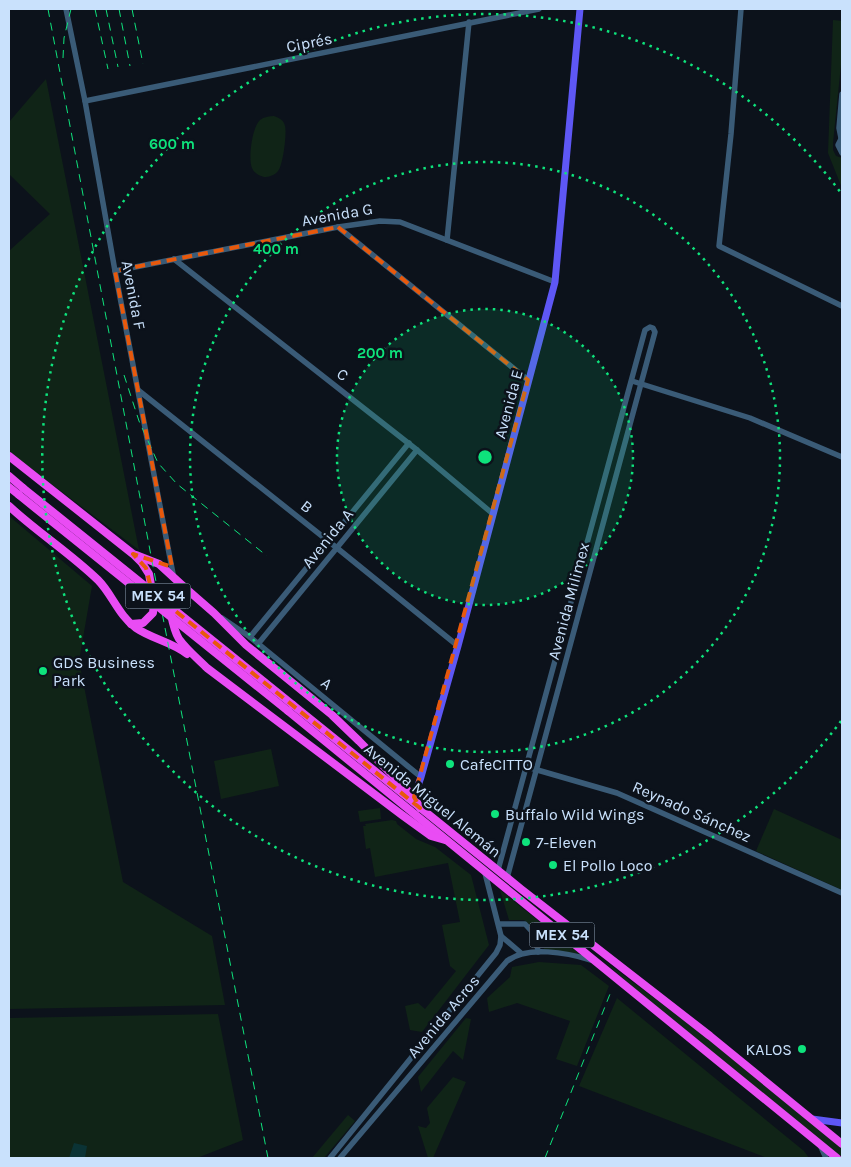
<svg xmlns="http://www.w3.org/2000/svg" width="851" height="1167" viewBox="0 0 851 1167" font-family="Karla,sans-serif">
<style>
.green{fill:#102417}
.water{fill:#0b3335}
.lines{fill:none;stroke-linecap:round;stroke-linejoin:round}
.minor{stroke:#3a5b77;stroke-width:5.5}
.major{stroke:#5e57f5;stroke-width:7}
.highway{stroke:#e94cf4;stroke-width:8}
.rail{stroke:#0ee37c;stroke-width:1;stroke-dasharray:8 6;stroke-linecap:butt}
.highway-bridge{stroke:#e94cf4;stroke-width:8}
.marked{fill:none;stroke:#e8590c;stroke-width:4;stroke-dasharray:10 6;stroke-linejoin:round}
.ring{fill:none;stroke:#0ee37c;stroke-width:2.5;stroke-dasharray:2.5 5}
.poi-dot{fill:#0ee37c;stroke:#0c121b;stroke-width:2}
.labels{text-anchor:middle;stroke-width:5;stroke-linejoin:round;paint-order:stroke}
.shield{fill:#0c121b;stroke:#90a3b8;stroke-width:1}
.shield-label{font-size:15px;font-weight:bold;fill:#c9e1fc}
.street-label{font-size:16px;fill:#c9e1fc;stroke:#0c121b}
.poi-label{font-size:16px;fill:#c9e1fc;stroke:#0c121b;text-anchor:start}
.centre{fill:#0ee37c;stroke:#0c121b;stroke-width:2.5}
.ring-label{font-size:15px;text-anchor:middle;font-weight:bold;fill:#0ee37c;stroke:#0c121b;stroke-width:5;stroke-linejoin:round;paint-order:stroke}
</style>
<rect width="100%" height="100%" fill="#0c121b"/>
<!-- green -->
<g class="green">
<path d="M833,20L842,21V55L833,143V150L836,156L842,158V188L828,153Z"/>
<path d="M46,79L139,550L9,452V251L50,214L9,174V122Z"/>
<path d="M274,116C279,118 284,120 285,126C287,133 283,166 278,171C275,175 269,177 264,177C259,176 254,173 252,168C248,159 252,127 260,120C264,117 269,116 274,116Z"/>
<path d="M9,516L92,586L79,661L123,882L212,936L225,1005L9,1009Z"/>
<path d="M271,749L279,786L221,799L214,761Z"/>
<path d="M380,808L381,819L360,822L358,811Z"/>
<path d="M774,809L842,840V890L756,851Z"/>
<path d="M392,820L396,821L397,824L416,839L435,847L471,875L489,945L422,1032L410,1030L405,1006L418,1003L425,1009L456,971L450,966L442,925L460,922L448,863L375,877L370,848L366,849L363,826H366L365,824Z"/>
<path d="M500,890L580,954L544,949L542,934L524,920H509Z"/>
<path d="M603,960L697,1030L842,1147V1158L643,997Z"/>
<path d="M539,962L581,965L609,986L577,1066L556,1059L570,1021L517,1003L489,1012L487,998L510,977L512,967Z"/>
<path d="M617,998L804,1151L809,1158H767L579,1086Z"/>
<path d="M218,1014L243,1140L197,1158H9V1018Z"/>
<path d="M466,1018L471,1019L463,1060L453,1051L421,1092L418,1077Z"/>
<path d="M453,1077L466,1082L433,1158H428L418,1126L426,1128L430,1123L427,1108Z"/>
<path d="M348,1115L355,1121L324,1158H312Z"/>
</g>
<!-- water -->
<path class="water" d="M74,1143L87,1146L85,1158H69Z"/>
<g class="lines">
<!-- minor -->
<g class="minor">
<path d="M66,9L85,101L115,271L174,579"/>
<path d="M741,9L731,134L719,246L842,306"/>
<path d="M85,101L539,9"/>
<path d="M842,137L838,145L842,153"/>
<path d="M841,138L839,128L842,94"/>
<path d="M338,227L528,380"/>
<path d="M447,240L469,22"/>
<path d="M174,259L417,450L493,514"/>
<path d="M115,271L338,227L380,221L400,222L555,282"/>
<path d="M632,381L750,418L842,457"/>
<path d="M138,390L337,548L458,646"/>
<path d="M222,618L250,637L421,777"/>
<path d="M250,637L409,443"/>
<path d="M258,644L417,450"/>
<path d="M527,767L617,793L842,893"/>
<path d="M498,870L645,330L650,327L653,328L655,332L507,878"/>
<path d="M499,924H525L536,936L538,952"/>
<path d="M501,936L521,953"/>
<path d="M821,1147L826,1158"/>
<path d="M330,1158L496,953L500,945L501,936L485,873"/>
<path d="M340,1158L507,961C527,945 568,953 591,960"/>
</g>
<!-- major -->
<g class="major">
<path d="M414,797L421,777L458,646L555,282L580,9"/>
<path d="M812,1119L842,1123"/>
</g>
<!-- highway -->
<g class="highway">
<path d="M9,456L133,554L142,563L149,574L154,602L153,613L143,623L131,624"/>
<path d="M9,476L23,488"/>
<path d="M9,487L19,495"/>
<path d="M9,506C37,532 70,553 98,580C112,594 119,616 136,628C152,639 172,642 187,654"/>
<path d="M136,555L159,564L183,586"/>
<path d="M293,705L521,889L710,1036L842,1144"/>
<path d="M288,711C470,861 653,1010 837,1158"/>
<path d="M420,808L414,797L359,741L332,715L246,645L214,613L183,586C179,586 175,586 172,589C165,597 174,631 179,639C187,650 198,659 207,668L402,815L431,836L445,840"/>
</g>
<!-- rail -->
<g class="rail">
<path d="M48,9L152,561L268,1158"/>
<path d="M95,9L108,69"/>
<path d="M106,9L118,67"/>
<path d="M119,9L130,66"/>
<path d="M132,9L143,64"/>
<path d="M63,58L64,38L71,9"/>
<path d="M124,375L139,421L158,463L177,484L267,556"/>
<path d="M545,1158L610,994"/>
</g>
<!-- highway-bridge -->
<g class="highway-bridge">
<path d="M23,488L293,705"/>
<path d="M19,495L288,711"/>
</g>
</g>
<!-- marked area -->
<path class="marked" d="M338,227L528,380L414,797L420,808L152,592L146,568L133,554L172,567L115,271Z"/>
<!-- distance rings -->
<circle cx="485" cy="457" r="148" fill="#0ee37c" fill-opacity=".12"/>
<g class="ring">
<circle cx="485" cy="457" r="148"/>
<circle cx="485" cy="457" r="295"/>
<path d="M841 721A443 443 0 1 1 841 193"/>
</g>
<!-- markers -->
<g class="poi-dot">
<circle cx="43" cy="671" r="5"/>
<circle cx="450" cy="764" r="5"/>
<circle cx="495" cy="814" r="5"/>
<circle cx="526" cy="842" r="5"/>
<circle cx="553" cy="865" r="5"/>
<circle cx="802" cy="1049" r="5"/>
</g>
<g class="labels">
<!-- shield labels -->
<g class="shield">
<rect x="125.5" y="583.5" width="65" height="25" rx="4"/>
<rect x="529.5" y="922.5" width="65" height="25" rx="4"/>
</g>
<g class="shield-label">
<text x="158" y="601">MEX 54</text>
<text x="562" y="940">MEX 54</text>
</g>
<!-- street labels -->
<g class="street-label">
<text transform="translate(309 42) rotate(-11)" y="6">Ciprés</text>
<text transform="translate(337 214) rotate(-10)" y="6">Avenida G</text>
<text transform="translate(134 295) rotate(79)" y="6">Avenida F</text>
<text transform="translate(343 374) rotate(38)" y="6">C</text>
<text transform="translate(508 404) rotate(-75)" y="6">Avenida E</text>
<text transform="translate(307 506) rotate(38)" y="6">B</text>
<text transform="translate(327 538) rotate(-51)" y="6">Avenida A</text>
<text transform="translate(568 601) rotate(-75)" y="6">Avenida Milimex</text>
<text transform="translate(327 683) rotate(39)" y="6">A</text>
<text transform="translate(433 800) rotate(39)" y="6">Avenida Miguel Alemán</text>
<text transform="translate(692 811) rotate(24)" y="6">Reynado Sánchez</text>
<text transform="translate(443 1016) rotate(-50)" y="6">Avenida Acros</text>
</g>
<!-- poi labels -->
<g class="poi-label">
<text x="53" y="668">GDS Business<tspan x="53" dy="18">Park</tspan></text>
<text x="460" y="770">CafeCITTO</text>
<text x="505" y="820">Buffalo Wild Wings</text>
<text x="536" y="848">7-Eleven</text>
<text x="563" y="871">El Pollo Loco</text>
<text x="792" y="1055" text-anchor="end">KALOS</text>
</g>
</g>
<circle cx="485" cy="457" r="8" class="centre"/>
<g class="ring-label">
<text x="172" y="149">600 m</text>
<text x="276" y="254">400 m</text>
<text x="380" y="358">200 m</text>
</g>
<!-- border -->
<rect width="851" height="1167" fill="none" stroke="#c9e1fc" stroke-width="20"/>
</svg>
